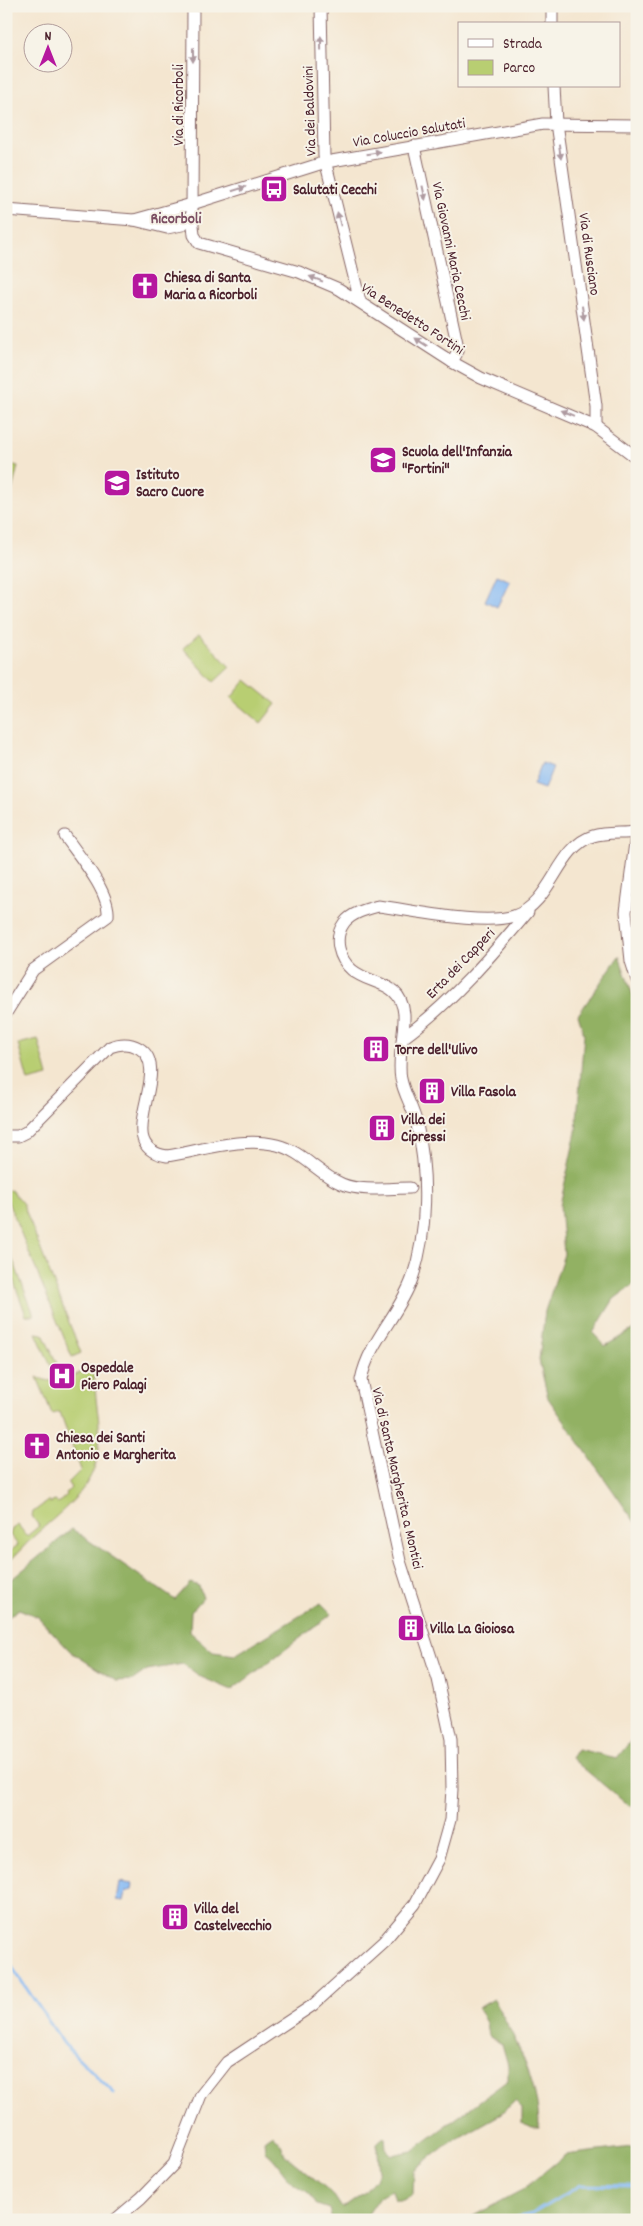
<svg xmlns="http://www.w3.org/2000/svg" width="643" height="2226" viewBox="0 0 643 2226" font-family="Dekko,sans-serif">
<style>
.green{fill:#b8ce72;stroke:#81764e}
.forest{fill:#92b164;stroke:#6e6848}
.water{fill:#86baf4;stroke:#686c90}
.lines{fill:none;stroke-linecap:round;stroke-linejoin:round}
.stream{stroke:#86baf4;stroke-width:3}
.street-casing{stroke:#866565;stroke-width:13}
.street{stroke:#fff;stroke-width:11}
.oneway{fill:#ae9aa0}
.labels{text-anchor:middle;stroke-width:4;stroke-linejoin:round;paint-order:stroke}
.street-label{font-size:15px;fill:#4a1f2b;stroke:#f7f3e8}
.poi-label{font-size:15px;font-weight:bold;fill:#4a1f2b;stroke:#f7f3e8;text-anchor:start}
.neighbourhood-label{font-size:16px;font-weight:bold;fill:#7c4f63;stroke:#f7f3e8}
</style>
<rect width="100%" height="100%" fill="#f7f3e8"/>
<filter id="ink" filterUnits="userSpaceOnUse"><feTurbulence type="fractalNoise" baseFrequency=".02" numOctaves="2"/><feDisplacementMap in="SourceGraphic" scale="10" xChannelSelector="R" yChannelSelector="G"/><feConvolveMatrix kernelMatrix="1 2 1 2 8 2 1 2 1" color-interpolation-filters="sRGB"/></filter>
<filter id="wash" filterUnits="userSpaceOnUse"><feTurbulence type="fractalNoise" baseFrequency=".0096" numOctaves="4" result="noise"/><feDisplacementMap in="SourceGraphic" scale="20" xChannelSelector="R" yChannelSelector="G"/><feGaussianBlur stdDeviation="1.12" result="paint"/><feColorMatrix in="noise" values="0 0 0 0 0 0 0 0 0 0 0 0 0 0 0 0 0 1.4 0 .05"/><feComposite in="paint" operator="in"/></filter>
<g filter="url(#wash)">
<rect width="100%" height="100%" fill="#f4e6d0"/>
<!-- green -->
<g class="green">
<path d="M6,463L18,466L7,511L6,510Z"/>
<path d="M199,634L230,667L214,682L183,648Z"/>
<path d="M246,680L276,704L261,723L231,698Z"/>
<path d="M38,1039L48,1076L28,1081L18,1044Z"/>
<path d="M11,1190L23,1204L81,1353L72,1357L6,1197V1191Z"/>
<path d="M6,1242L34,1315H26L6,1260Z"/>
<path d="M36,1333L43,1334L59,1368L51,1366Z"/>
<path d="M90,1365C96,1377 95,1394 97,1407C108,1478 81,1494 33,1537C24,1546 15,1556 6,1565V1554L18,1545L10,1535L12,1529L18,1525L27,1536L39,1526L32,1516L33,1512L49,1500L50,1503L55,1501L58,1503L67,1495L66,1493L71,1488L68,1483L81,1470L60,1412L52,1414L37,1377C54,1386 76,1378 90,1365Z"/>
</g>
<!-- forest -->
<g class="forest">
<path d="M619,956L637,1007V1282L614,1299L593,1333L605,1346L637,1327V1525L548,1398L539,1360L545,1311L564,1254L560,1205L576,1132L584,1034L578,1015Z"/>
<path d="M72,1529L175,1600L190,1583L199,1586L203,1598L191,1612L190,1632L213,1652L235,1655L321,1603L332,1614L232,1690L201,1677L183,1664L147,1670L133,1680L116,1681L71,1652L38,1617L19,1609L6,1619V1584Z"/>
<path d="M637,1733V1805L629,1806L571,1758L577,1749L617,1758Z"/>
<path d="M494,1999C515,2039 539,2081 539,2128H532L522,2123V2108L515,2101L501,2114L448,2144L414,2170L413,2195L403,2200H395L392,2190L381,2195L364,2220H332L329,2209L317,2205C307,2188 308,2194 294,2184C283,2174 277,2160 265,2151L264,2140L272,2134L281,2144L285,2155L332,2193L342,2208L365,2192L380,2172L377,2143L385,2136L386,2149L392,2155L412,2151L508,2080V2065L502,2044L488,2036L486,2023L478,2008Z"/>
<path d="M632,2147H637V2220H466L522,2190L565,2155Z"/>
</g>
<!-- water -->
<g class="water">
<path d="M497,575L510,581L497,607L485,601Z"/>
<path d="M542,763L553,767L544,789L533,785Z"/>
<path d="M120,1882L132,1884L131,1890L126,1892L124,1901L117,1900Z"/>
</g>
<g class="lines">
<!-- stream -->
<g class="stream">
<path d="M6,1958L64,2044L114,2093"/>
<path d="M506,2220L532,2214L581,2185L637,2186"/>
</g>
</g>
</g>
<g filter="url(#ink)">
<g class="lines">
<!-- street casing -->
<g class="street-casing">
<g id="street">
<path d="M193,6L192,215L194,235L199,243L299,272L339,289L452,362L481,378L596,427L637,458"/>
<path d="M321,6L324,156L360,301"/>
<path d="M552,6V24"/>
<path d="M554,86L556,123L596,406V427"/>
<path d="M414,146L457,343L458,351L452,362"/>
<path d="M6,210L134,220L167,228L182,225L192,215"/>
<path d="M134,220L192,204L326,162L543,124L637,125"/>
<path d="M637,827L626,912L631,961L637,980"/>
<path d="M6,1013L33,970L108,916C110,892 79,856 65,836"/>
<path d="M403,1038C451,1003 490,957 528,912"/>
<path d="M6,1136H18L26,1132L110,1047C120,1043 129,1042 139,1048C176,1070 108,1147 167,1156C201,1151 242,1136 277,1145C302,1151 318,1174 342,1184C361,1192 389,1188 410,1188"/>
<path d="M115,2220L141,2198L174,2164L201,2095L227,2062L313,2005L384,1941L415,1904L439,1859L450,1820L452,1789L451,1739L438,1679L400,1561L361,1380C369,1341 399,1315 412,1279C428,1233 428,1172 417,1125C414,1109 404,1095 401,1079C397,1058 405,1035 404,1014C401,980 371,986 352,970C339,959 333,938 344,923C351,913 367,909 378,906C412,910 483,926 514,916C552,904 557,847 593,836C606,832 622,834 635,832"/>
</g>
</g>
<!-- street -->
<use href="#street" class="street"/>
</g>
<!-- one-way arrows -->
<defs><path id="oneway-solid" d="M-6-.8H1V-3.2L6.5 0L1 3.2V.8H-6Z" transform="scale(1.25)"/></defs>
<g class="oneway">
<use href="#oneway-solid" transform="translate(321 43) rotate(-91)"/>
<use href="#oneway-solid" transform="translate(193 55) rotate(90)"/>
<use href="#oneway-solid" transform="translate(560 152) rotate(82)"/>
<use href="#oneway-solid" transform="translate(374 153) rotate(-10)"/>
<use href="#oneway-solid" transform="translate(239 189) rotate(-18)"/>
<use href="#oneway-solid" transform="translate(424 193) rotate(78)"/>
<use href="#oneway-solid" transform="translate(339 219) rotate(-104)"/>
<use href="#oneway-solid" transform="translate(316 279) rotate(-159)"/>
<use href="#oneway-solid" transform="translate(583 313) rotate(82)"/>
<use href="#oneway-solid" transform="translate(421 342) rotate(-147)"/>
<use href="#oneway-solid" transform="translate(567 413) rotate(-158)"/>
</g>
</g>
<!-- icons -->
<defs>
<g id="bus-square" transform="scale(1.4375)"><rect x="-9" y="-9" width="18" height="18" rx="4" fill="#b5179e" stroke="#f7f3e8"/><path d="M-5-6H5V4H4V6H2V4H-2V6H-4V4H-5ZM-3.5-4V0h7V-4ZM-3.5 1.2v1.5H-2V1.2ZM2 1.2v1.5H3.5V1.2Z" fill="#fff"/></g>
<g id="church-square" transform="scale(1.4375)"><rect x="-9" y="-9" width="18" height="18" rx="4" fill="#b5179e" stroke="#f7f3e8"/><path d="M-1.2-6h2.4v3.5h3.3v2.4h-3.3V6h-2.4V-.1h-3.3v-2.4h3.3Z" fill="#fff"/></g>
<g id="school-square" transform="scale(1.4375)"><rect x="-9" y="-9" width="18" height="18" rx="4" fill="#b5179e" stroke="#f7f3e8"/><path d="M0-5L7-2L0 1L-7-2ZM-4 1L0 2.5L4 1V4Q0 6-4 4Z" fill="#fff"/></g>
<g id="building-square" transform="scale(1.4375)"><rect x="-9" y="-9" width="18" height="18" rx="4" fill="#b5179e" stroke="#f7f3e8"/><path d="M-4-6H4V6H1V3H-1V6H-4ZM-2.5-4.3h1.7v1.8h-1.7ZM.8-4.3h1.7v1.8H.8ZM-2.5-1h1.7V.8h-1.7ZM.8-1h1.7V.8H.8Z" fill="#fff"/></g>
<g id="hospital-square" transform="scale(1.4375)"><rect x="-9" y="-9" width="18" height="18" rx="4" fill="#b5179e" stroke="#f7f3e8"/><path d="M-5-5h3v3.5h4V-5h3V5h-3V1.5h-4V5h-3Z" fill="#fff"/></g>
</defs>
<g fill-rule="evenodd">
<use href="#bus-square" x="274" y="189"/>
<use href="#church-square" x="145" y="286"/>
<use href="#school-square" x="383" y="460"/>
<use href="#school-square" x="117" y="483"/>
<use href="#building-square" x="376" y="1049"/>
<use href="#building-square" x="432" y="1091"/>
<use href="#building-square" x="382" y="1128"/>
<use href="#hospital-square" x="62" y="1376"/>
<use href="#church-square" x="37" y="1446"/>
<use href="#building-square" x="411" y="1628"/>
<use href="#building-square" x="175" y="1917"/>
</g>
<g class="labels">
<!-- street labels -->
<g class="street-label">
<text transform="translate(178 105) rotate(-90)" y="5">Via di Ricorboli</text>
<text transform="translate(309 111) rotate(-92)" y="5">Via dei Baldovini</text>
<text transform="translate(409 132) rotate(-10)" y="5">Via Coluccio Salutati</text>
<text transform="translate(452 251) rotate(78)" y="5">Via Giovanni Maria Cecchi</text>
<text transform="translate(590 254) rotate(82)" y="5">Via di Rusciano</text>
<text transform="translate(413 318) rotate(33)" y="5">Via Benedetto Fortini</text>
<text transform="translate(460 963) rotate(-46)" y="5">Erta dei Capperi</text>
<text transform="translate(398 1478) rotate(77)" y="5">Via di Santa Margherita a Montici</text>
</g>
<!-- poi labels -->
<g class="poi-label">
<text x="293" y="194">Salutati Cecchi</text>
<text x="164" y="282">Chiesa di Santa<tspan x="164" dy="17">Maria a Ricorboli</tspan></text>
<text x="402" y="456">Scuola dell'Infanzia<tspan x="402" dy="17">"Fortini"</tspan></text>
<text x="136" y="479">Istituto<tspan x="136" dy="17">Sacro Cuore</tspan></text>
<text x="395" y="1054">Torre dell'Ulivo</text>
<text x="451" y="1096">Villa Fasola</text>
<text x="401" y="1124">Villa dei<tspan x="401" dy="17">Cipressi</tspan></text>
<text x="81" y="1372">Ospedale<tspan x="81" dy="17">Piero Palagi</tspan></text>
<text x="56" y="1442">Chiesa dei Santi<tspan x="56" dy="17">Antonio e Margherita</tspan></text>
<text x="430" y="1633">Villa La Gioiosa</text>
<text x="194" y="1913">Villa del<tspan x="194" dy="17">Castelvecchio</tspan></text>
</g>
<!-- neighbourhood labels -->
<g class="neighbourhood-label">
<text x="176" y="223">Ricorboli</text>
</g>
</g>
<!-- margin -->
<rect width="643" height="2226" fill="none" stroke="#f7f3e8" stroke-width="25"/>
<!-- legend -->
<rect x="458" y="22" width="162" height="65" fill="#f7f3e8" stroke="#b29e9c"/>
<rect x="468" y="39" width="25" height="8" fill="#ffffff" stroke="#b29e9c"/>
<text x="503" y="48" font-size="15" fill="#4a1f2b">Strada</text>
<rect x="468" y="60" width="25" height="15" fill="#b8ce72" stroke="#b29e9c"/>
<text x="503" y="72" font-size="15" fill="#4a1f2b">Parco</text>
<!-- north arrow -->
<g transform="translate(48 48)"><circle r="24" fill="#f7f3e8" stroke="#b29e9c"/>
<path d="M0-4L9 19L0 12L-9 19Z" fill="#b5179e"/>
<text y="-8" font-size="14" font-weight="bold" text-anchor="middle" fill="#4a1f2b">N</text>
</g>
</svg>
